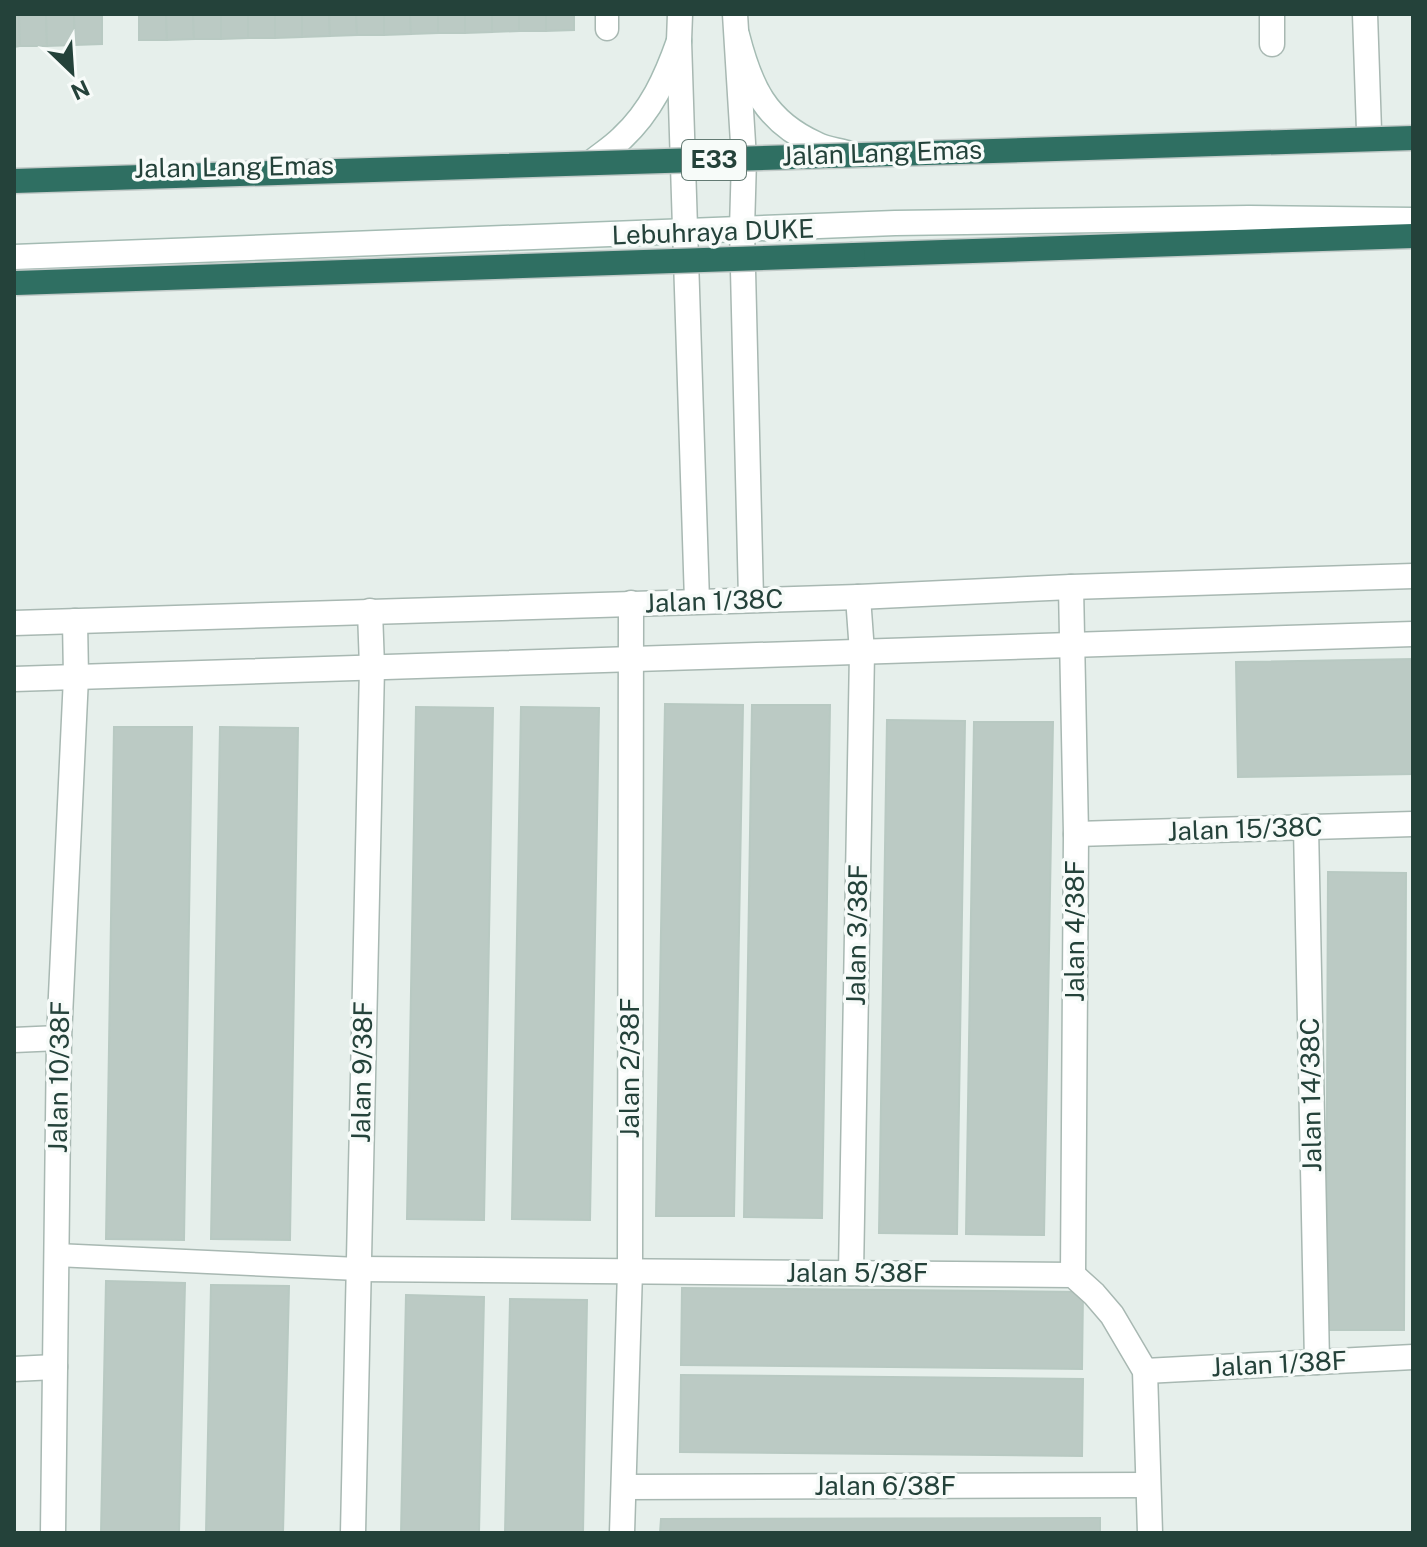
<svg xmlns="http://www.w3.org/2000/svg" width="1427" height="1547" viewBox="0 0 1427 1547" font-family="'Public Sans',sans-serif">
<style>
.building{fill:#bbcac4;stroke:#b8c9c2;stroke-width:2}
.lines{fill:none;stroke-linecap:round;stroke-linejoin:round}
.service-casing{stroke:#a8b8b2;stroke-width:25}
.minor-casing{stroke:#a8b8b2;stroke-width:27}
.secondary-casing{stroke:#a4bbb3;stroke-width:27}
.motorway-casing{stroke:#c2cac8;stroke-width:27}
.service{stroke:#fff;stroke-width:22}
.minor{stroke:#fff;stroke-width:24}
.secondary{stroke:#fff;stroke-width:24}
.motorway{stroke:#2f6f62;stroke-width:24}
.motorway-bridge-casing{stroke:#c2cac8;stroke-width:27;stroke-linecap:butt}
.motorway-bridge{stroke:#2f6f62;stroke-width:24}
.labels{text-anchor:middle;stroke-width:7;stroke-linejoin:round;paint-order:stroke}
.shield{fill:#f7fbf9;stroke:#637a73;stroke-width:2}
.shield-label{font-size:24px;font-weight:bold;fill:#24423a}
.street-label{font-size:26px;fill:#24423a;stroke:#f7fbf9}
</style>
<rect width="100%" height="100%" fill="#e6efeb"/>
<!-- building -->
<g class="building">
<path d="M14,14H19L20,46L14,47Z"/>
<path d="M19,14H46L47,46H20Z"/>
<path d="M46,14H74L75,45L47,46Z"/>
<path d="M74,14H102V44L75,45Z"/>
<path d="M139,14H166L167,40H139Z"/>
<path d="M166,14H193L194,39L167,40Z"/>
<path d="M193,14H221V39H194Z"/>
<path d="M221,14H248V38L221,39Z"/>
<rect x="248" y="14" width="27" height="24"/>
<path d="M275,14H302V37L275,38Z"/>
<path d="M302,14H329L330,36L302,37Z"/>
<path d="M329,14H356L357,35L330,36Z"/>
<path d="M356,14H384V35H357Z"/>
<path d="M384,14H410L411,34L384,35Z"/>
<path d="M410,14H438V33L411,34Z"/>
<rect x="438" y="14" width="27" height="19"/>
<path d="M465,14H492V32L465,33Z"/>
<path d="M492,14H519V31L492,32Z"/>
<rect x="519" y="14" width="27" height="17"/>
<path d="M546,14H574V30L546,31Z"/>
<path d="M1413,659V774L1238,777L1236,662Z"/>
<path d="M665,704L743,705L734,1216H656Z"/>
<path d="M752,705H830L822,1218L744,1217Z"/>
<path d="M416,707L493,708L484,1220L407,1219Z"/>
<path d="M521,707L599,708L590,1220L512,1219Z"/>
<path d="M887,720L965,721L957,1234L879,1233Z"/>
<path d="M974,722H1053L1044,1235L966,1234Z"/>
<path d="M114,727H192L184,1240L106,1239Z"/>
<path d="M220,727L298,728L290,1240L211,1239Z"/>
<path d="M1328,872L1406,873L1404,1330H1326Z"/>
<path d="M106,1281L185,1283L179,1533H101Z"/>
<path d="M211,1285L289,1286L283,1533H206Z"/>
<path d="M682,1288L1083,1292L1082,1369L681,1365Z"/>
<path d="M406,1295L484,1297L479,1533H401Z"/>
<path d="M510,1299L587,1300L583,1533H505Z"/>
<path d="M681,1375L1083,1379L1082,1456L680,1452Z"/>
<path d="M1100,1518V1533H660L661,1519Z"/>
</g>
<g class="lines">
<!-- service casing -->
<g class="service-casing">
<g id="service">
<path d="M607,29V14"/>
<path d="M56,1255L358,1269"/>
</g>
</g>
<!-- minor casing -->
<g class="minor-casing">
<g id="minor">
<path d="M680,14L679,41L697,601"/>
<path d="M735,14L744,159L742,229L751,599"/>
<path d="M1272,14V44"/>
<path d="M1365,14L1369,131"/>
<path d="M1071,587L1076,834L1073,1275"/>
<path d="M14,623L858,597L1071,587L1413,576"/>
<path d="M14,679L1413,634"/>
<path d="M1306,827L1317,1362"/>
<path d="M1076,834L1413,824"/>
<path d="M14,1040L59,1038"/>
<path d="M358,1269L1073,1275L1094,1294L1112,1315L1145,1371L1150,1533"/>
<path d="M851,1273L862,652L858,597"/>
<path d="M14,1369L55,1367"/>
<path d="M1145,1371L1413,1357"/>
<path d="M624,1487L1147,1485"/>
<path d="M53,1533L59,1038L76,677L75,621"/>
<path d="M353,1533L372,667L370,611"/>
<path d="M622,1533L630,1271L631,603"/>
</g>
</g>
<!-- secondary casing -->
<g class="secondary-casing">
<g id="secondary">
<path d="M737,35C750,86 765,121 816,144C825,149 837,150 847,153"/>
<path d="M592,162C602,154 613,147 622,138C651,111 666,78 679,41"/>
<path d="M14,257L895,223L1249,218L1413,220"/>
</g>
</g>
<!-- motorway casing -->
<g class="motorway-casing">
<path id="motorway" d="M853,255L1413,236"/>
</g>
<!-- service -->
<use href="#service" class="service"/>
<!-- minor -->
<use href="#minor" class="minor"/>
<!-- secondary -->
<use href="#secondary" class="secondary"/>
<!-- motorway -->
<use href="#motorway" class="motorway"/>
<!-- motorway-bridge casing -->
<g class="motorway-bridge-casing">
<g id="motorway-bridge">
<path d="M14,181L1413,138"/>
<path d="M16,283L853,255"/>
</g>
</g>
<!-- motorway-bridge -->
<use href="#motorway-bridge" class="motorway-bridge"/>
</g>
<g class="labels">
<!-- shield labels -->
<rect class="shield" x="682" y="140" width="64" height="40" rx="6"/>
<g class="shield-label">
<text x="714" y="168">E33</text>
</g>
<!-- street labels -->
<g class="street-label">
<text transform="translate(882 153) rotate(-2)" y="9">Jalan Lang Emas</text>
<text transform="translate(234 167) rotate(-1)" y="9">Jalan Lang Emas</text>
<text transform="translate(713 232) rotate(-2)" y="9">Lebuhraya DUKE</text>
<text transform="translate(714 601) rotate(-2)" y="9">Jalan 1/38C</text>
<text transform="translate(1245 829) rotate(-2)" y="9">Jalan 15/38C</text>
<text transform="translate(1075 931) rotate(-90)" y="9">Jalan 4/38F</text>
<text transform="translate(857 935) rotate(-89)" y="9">Jalan 3/38F</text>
<text transform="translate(630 1068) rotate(-90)" y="9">Jalan 2/38F</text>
<text transform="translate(362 1072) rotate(-89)" y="9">Jalan 9/38F</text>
<text transform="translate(59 1077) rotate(-89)" y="9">Jalan 10/38F</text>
<text transform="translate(1311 1095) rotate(-91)" y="9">Jalan 14/38C</text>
<text x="857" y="1282">Jalan 5/38F</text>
<text transform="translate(1279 1364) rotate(-3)" y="9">Jalan 1/38F</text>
<text x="885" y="1495">Jalan 6/38F</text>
</g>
</g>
<!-- border -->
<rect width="1427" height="1547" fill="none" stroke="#24423a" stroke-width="32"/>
<!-- north arrow -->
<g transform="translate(72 72) rotate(155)" stroke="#f7fbf9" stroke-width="6" paint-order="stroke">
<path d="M0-6L14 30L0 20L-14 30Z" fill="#24423a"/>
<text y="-12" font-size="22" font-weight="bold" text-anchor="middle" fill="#24423a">N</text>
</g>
</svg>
